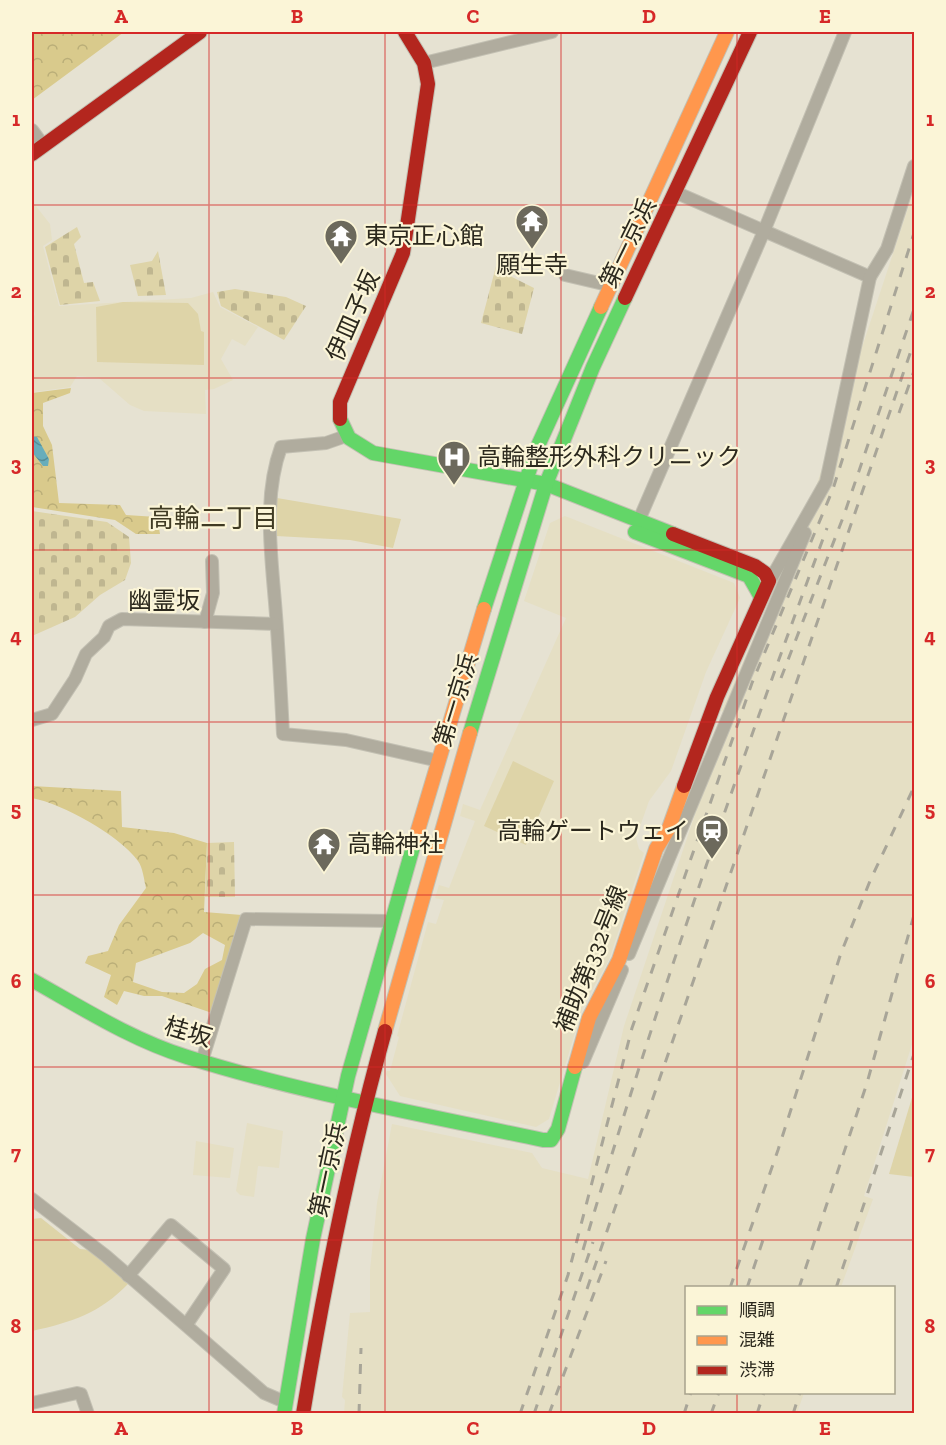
<svg xmlns="http://www.w3.org/2000/svg" width="946" height="1445" viewBox="0 0 946 1445" font-family="'Zilla Slab','Noto Sans JP',serif">
<style>
.built{fill:#e5dfc4}
.forest{fill:url(#forest-crowns);fill-rule:evenodd}
.cemetery{fill:url(#cemetery-stones)}
.park{fill:#ded4a8}
.water{fill:url(#water-waves)}
.lines{fill:none;stroke-linecap:round;stroke-linejoin:round}
.street-casing{stroke:#c3c0b3;stroke-width:14}
.fast-casing{stroke:#c3c0b3;stroke-width:16}
.slow-casing{stroke:#c3c0b3;stroke-width:16}
.jam-casing{stroke:#c3c0b3;stroke-width:16}
.street{stroke:#b0ac9e;stroke-width:12}
.fast{stroke:#63d668;stroke-width:14}
.slow{stroke:#ff974d;stroke-width:14}
.jam{stroke:#b3261e;stroke-width:14}
.rail{stroke:#a8a598;stroke-width:3;stroke-dasharray:10 10;stroke-linecap:butt}
.grid{fill:none;stroke:#d62828;stroke-width:1.5;stroke-opacity:0.55}
.labels{text-anchor:middle;stroke-width:4.5;stroke-linejoin:round;paint-order:stroke}
.poi-label{font-size:24px;fill:#2b281d;stroke:#fbf5d7;text-anchor:start}
.street-label{font-size:24px;fill:#2b281d;stroke:#fbf5d7}
.neighbourhood-label{font-size:26px;fill:#403b23;stroke:#fbf5d7}
.neatline{fill:none;stroke:#d62828;stroke-width:2}
.grid-label{font-size:20px;text-anchor:middle;font-weight:bold;fill:#d62828}
</style>
<defs>
<pattern id="forest-crowns" width="20" height="18" patternUnits="userSpaceOnUse" patternTransform="scale(1.5)"><rect width="20" height="18" fill="#d9ca8c"/><path d="M2 6a3 3 0 1 1 6 0M12 15a3 3 0 1 1 6 0" fill="none" stroke="#baae78"/></pattern>
<pattern id="cemetery-stones" width="16" height="16" patternUnits="userSpaceOnUse" patternTransform="scale(1.5)"><rect width="16" height="16" fill="#ded4a8"/><path d="M2 7V4a2 2 0 0 1 4 0v3zM10 15v-3a2 2 0 0 1 4 0v3z" fill="#bfb690"/></pattern>
<pattern id="water-waves" width="16" height="10" patternUnits="userSpaceOnUse" patternTransform="scale(1.5)"><rect width="16" height="10" fill="#67adbb"/><path d="M0 5q4-4 8 0t8 0" fill="none" stroke="#558d97"/></pattern>
</defs>
<rect width="100%" height="100%" fill="#e6e2d2"/>
<!-- built -->
<g class="built">
<path d="M914,190V1038L864,1196L873,1199L841,1287L686,1288V1392L804,1393L797,1413L344,1414L345,1400L342,1397L350,1313L370,1312V1270L377,1203L392,1124L532,1153L542,1168L588,1179L624,1026L729,713L721,711L800,535Z"/>
<path d="M32,201L50,224L52,240L43,246L59,306L191,298L213,292L220,307L258,327L245,346L232,339L221,359L233,380L214,389L205,390L206,414L144,411L130,405L99,378L77,376L70,387L34,392L32,390V321L35,314L32,305Z"/>
<path d="M565,516L734,583L740,598L706,672L671,771L649,801L636,838L639,849L644,853L609,960L583,1006L549,1119L536,1127L400,1096L386,1074L387,1071H390L399,1037L397,1036L428,922L436,924L444,900L435,898L439,885L449,888L475,821L460,816L463,804L480,810L566,618L524,601L550,523Z"/>
<path d="M247,1123L283,1131L279,1168L258,1166L254,1197L240,1195L236,1191Z"/>
<path d="M196,1141L234,1148L230,1178L193,1175Z"/>
</g>
<!-- forest -->
<g class="forest">
<path d="M32,32H124L32,100Z"/>
<path d="M71,388L70,393L43,403V426L52,445L59,503L120,505L126,515L157,517L160,534H136L115,520L32,507V393Z"/>
<path d="M32,786L121,791L122,827L174,833L207,843L204,912L242,915L212,1013L162,996H144L124,991L117,1005L104,997L111,975L85,963L88,956L108,951L119,925L146,888C144,880 143,868 138,861C119,835 63,804 32,798ZM203,933L225,945L222,960L205,969L197,984L184,993L162,992L133,982L136,963L190,943Z"/>
</g>
<!-- cemetery -->
<g class="cemetery">
<path d="M77,227L81,237L74,244L84,283L93,282L100,301L60,305L45,247Z"/>
<path d="M158,251L166,295L138,296L130,265L152,261Z"/>
<path d="M499,255L507,258L504,273L534,288L522,334L481,323Z"/>
<path d="M235,289L286,297L306,306L284,340L221,306L217,292Z"/>
<path d="M32,511L107,522L129,537L131,563L125,580L100,595L75,617L32,636Z"/>
<path d="M234,842L235,897H205L207,843Z"/>
</g>
<!-- park -->
<g class="park">
<path d="M123,302L188,303L198,314L201,331L204,332V365L97,362L96,307Z"/>
<path d="M277,498L401,519L393,548L350,540L276,536Z"/>
<path d="M513,761L554,781L526,845L484,826Z"/>
<path d="M914,1091V1177L889,1174Z"/>
<path d="M41,1218L80,1249C99,1249 116,1271 129,1283C99,1314 72,1322 32,1331V1219Z"/>
</g>
<!-- water -->
<path class="water" d="M32,436L37,437L49,459L48,466H43L32,452Z"/>
<g class="lines">
<!-- street casing -->
<g class="street-casing">
<g id="street">
<path d="M424,63L552,32"/>
<path d="M32,130L43,145"/>
<path d="M677,193L870,277"/>
<path d="M565,275L612,286"/>
<path d="M346,436L326,443L281,447C262,499 272,560 276,615C279,654 281,694 283,734L346,740L439,761"/>
<path d="M631,517L639,520L764,231L845,32"/>
<path d="M763,573L772,577L826,482L870,277L887,249L914,166"/>
<path d="M205,622L213,593L212,561"/>
<path d="M32,720L52,714L75,679L86,654L104,637L109,626L122,619L276,624"/>
<path d="M629,954L805,533"/>
<path d="M202,1061L246,919L391,921"/>
<path d="M583,1062L622,970"/>
<path d="M32,1199L106,1256L264,1393L285,1402"/>
<path d="M128,1276L171,1225L224,1269L187,1324"/>
<path d="M32,1403L77,1393L81,1394L88,1414"/>
</g>
</g>
<!-- fast casing -->
<g class="fast-casing">
<g id="fast">
<path d="M340,419L349,438L373,453L546,484L673,534"/>
<path d="M635,532L749,576L761,597"/>
<path d="M484,609L536,450L601,307"/>
<path d="M470,733L546,484L593,367L625,298"/>
<path d="M32,980C82,1008 132,1040 187,1057C301,1093 426,1115 543,1140H551L558,1129L575,1067"/>
<path d="M284,1414L313,1239L348,1076L415,840"/>
</g>
</g>
<!-- slow casing -->
<g class="slow-casing">
<g id="slow">
<path d="M601,307L727,32"/>
<path d="M415,840L484,609"/>
<path d="M385,1031L470,733"/>
<path d="M575,1067L589,1018L619,960L656,849L669,828L684,786"/>
</g>
</g>
<!-- jam casing -->
<g class="jam-casing">
<g id="jam">
<path d="M32,154L200,32"/>
<path d="M625,298L750,32"/>
<path d="M340,419V402L403,253L428,84L424,63L405,32"/>
<path d="M673,534L755,566L765,573L769,581L717,697L684,786"/>
<path d="M303,1414C324,1286 350,1156 385,1031"/>
</g>
</g>
<!-- street -->
<use href="#street" class="street"/>
<!-- fast -->
<use href="#fast" class="fast"/>
<!-- slow -->
<use href="#slow" class="slow"/>
<!-- jam -->
<use href="#jam" class="jam"/>
<!-- rail -->
<g class="rail">
<path d="M899,413L914,371"/>
<path d="M781,678L844,515L914,309"/>
<path d="M583,1250C655,1006 739,766 827,528"/>
<path d="M730,1288L778,1150L841,953L870,881L914,787"/>
<path d="M747,1288L765,1234"/>
<path d="M799,1288L867,1083L914,915"/>
<path d="M836,1288L914,1054"/>
<path d="M587,1289L914,342"/>
<path d="M359,1414L361,1348"/>
<path d="M520,1414L568,1275L632,1028L752,683L833,489L914,233"/>
<path d="M534,1414L593,1242"/>
<path d="M549,1414L606,1261"/>
<path d="M684,1414L691,1392"/>
<path d="M711,1414L719,1392"/>
<path d="M757,1414L764,1392"/>
<path d="M793,1414L800,1392"/>
</g>
</g>
<!-- grid -->
<path class="grid" d="M209,32V1414M385,32V1414M561,32V1414M737,32V1288M32,205H914M32,378H914M32,550H914M32,722H914M32,895H914M32,1067H914M32,1240H914M737,1392V1414"/>
<!-- icons -->
<defs>
<g id="temple-pin" transform="scale(1.725)"><path d="M0 17L-7.5 6A9.5 9.5 0 1 1 7.5 6Z" fill="#6c695c" stroke="#fbf5d7"/><path d="M0-6L5-2H3V0L6.5 2.5H4V6H1.5V3h-3V6H-4V2.5H-6.5L-3 0V-2H-5Z" fill="#fff"/></g>
<g id="hospital-pin" transform="scale(1.725)"><path d="M0 17L-7.5 6A9.5 9.5 0 1 1 7.5 6Z" fill="#6c695c" stroke="#fbf5d7"/><path d="M-5-5h3v3.5h4V-5h3V5h-3V1.5h-4V5h-3Z" fill="#fff"/></g>
<g id="station-pin" transform="scale(1.725)"><path d="M0 17L-7.5 6A9.5 9.5 0 1 1 7.5 6Z" fill="#6c695c" stroke="#fbf5d7"/><path d="M-3-6H3Q5-6 5-4V2Q5 4 3 4L4.5 6H3L1.5 4h-3L-3 6H-4.5L-3 4Q-5 4-5 2V-4Q-5-6-3-6ZM-3.5-4v3h7v-3ZM-3.5 1v1.5H-2V1ZM2 1v1.5H3.5V1Z" fill="#fff"/></g>
</defs>
<g fill-rule="evenodd">
<use href="#temple-pin" x="532" y="221"/>
<use href="#temple-pin" x="341" y="236"/>
<use href="#hospital-pin" x="454" y="457"/>
<use href="#station-pin" x="712" y="831"/>
<use href="#temple-pin" x="324" y="844"/>
</g>
<g class="labels">
<!-- poi labels -->
<g class="poi-label">
<text x="364" y="244">東京正心館</text>
<text x="532" y="273" text-anchor="middle">願生寺</text>
<text x="477" y="465">高輪整形外科クリニック</text>
<text x="689" y="839" text-anchor="end">高輪ゲートウェイ</text>
<text x="347" y="852">高輪神社</text>
</g>
<!-- street labels -->
<g class="street-label">
<text transform="translate(628 243) rotate(-64)" y="8">第一京浜</text>
<text transform="translate(353 316) rotate(-66)" y="8">伊皿子坂</text>
<text x="164" y="609">幽霊坂</text>
<text transform="translate(456 700) rotate(-73)" y="8">第一京浜</text>
<text transform="translate(591 959) rotate(-68)" y="8">補助第332号線</text>
<text transform="translate(188 1032) rotate(17)" y="8">桂坂</text>
<text transform="translate(328 1170) rotate(-78)" y="8">第一京浜</text>
</g>
<!-- neighbourhood labels -->
<g class="neighbourhood-label">
<text x="213" y="527">高輪二丁目</text>
</g>
</g>
<!-- border -->
<rect width="946" height="1445" fill="none" stroke="#fbf5d7" stroke-width="66"/>
<!-- legend -->
<rect x="685" y="1286" width="210" height="108" fill="#fbf5d7" stroke="#a8a38d" stroke-width="1.5"/>
<rect x="697" y="1306" width="30" height="9" fill="#63d668" stroke="#a8a38d" stroke-width="1.5"/>
<text x="739" y="1316" font-size="18" fill="#2b281d">順調</text>
<rect x="697" y="1336" width="30" height="9" fill="#ff974d" stroke="#a8a38d" stroke-width="1.5"/>
<text x="739" y="1346" font-size="18" fill="#2b281d">混雑</text>
<rect x="697" y="1366" width="30" height="9" fill="#b3261e" stroke="#a8a38d" stroke-width="1.5"/>
<text x="739" y="1376" font-size="18" fill="#2b281d">渋滞</text>
<rect x="33" y="33" width="880" height="1379" class="neatline"/>
<g class="grid-label">
<text x="121" y="23">A</text>
<text x="297" y="23">B</text>
<text x="473" y="23">C</text>
<text x="649" y="23">D</text>
<text x="825" y="23">E</text>
<text x="16" y="126">1</text>
<text x="930" y="126">1</text>
<text x="16" y="298">2</text>
<text x="930" y="298">2</text>
<text x="16" y="471">3</text>
<text x="930" y="471">3</text>
<text x="16" y="643">4</text>
<text x="930" y="643">4</text>
<text x="16" y="816">5</text>
<text x="930" y="816">5</text>
<text x="16" y="988">6</text>
<text x="930" y="988">6</text>
<text x="16" y="1160">7</text>
<text x="930" y="1160">7</text>
<text x="16" y="1333">8</text>
<text x="930" y="1333">8</text>
<text x="121" y="1435">A</text>
<text x="297" y="1435">B</text>
<text x="473" y="1435">C</text>
<text x="649" y="1435">D</text>
<text x="825" y="1435">E</text>
</g>
</svg>
